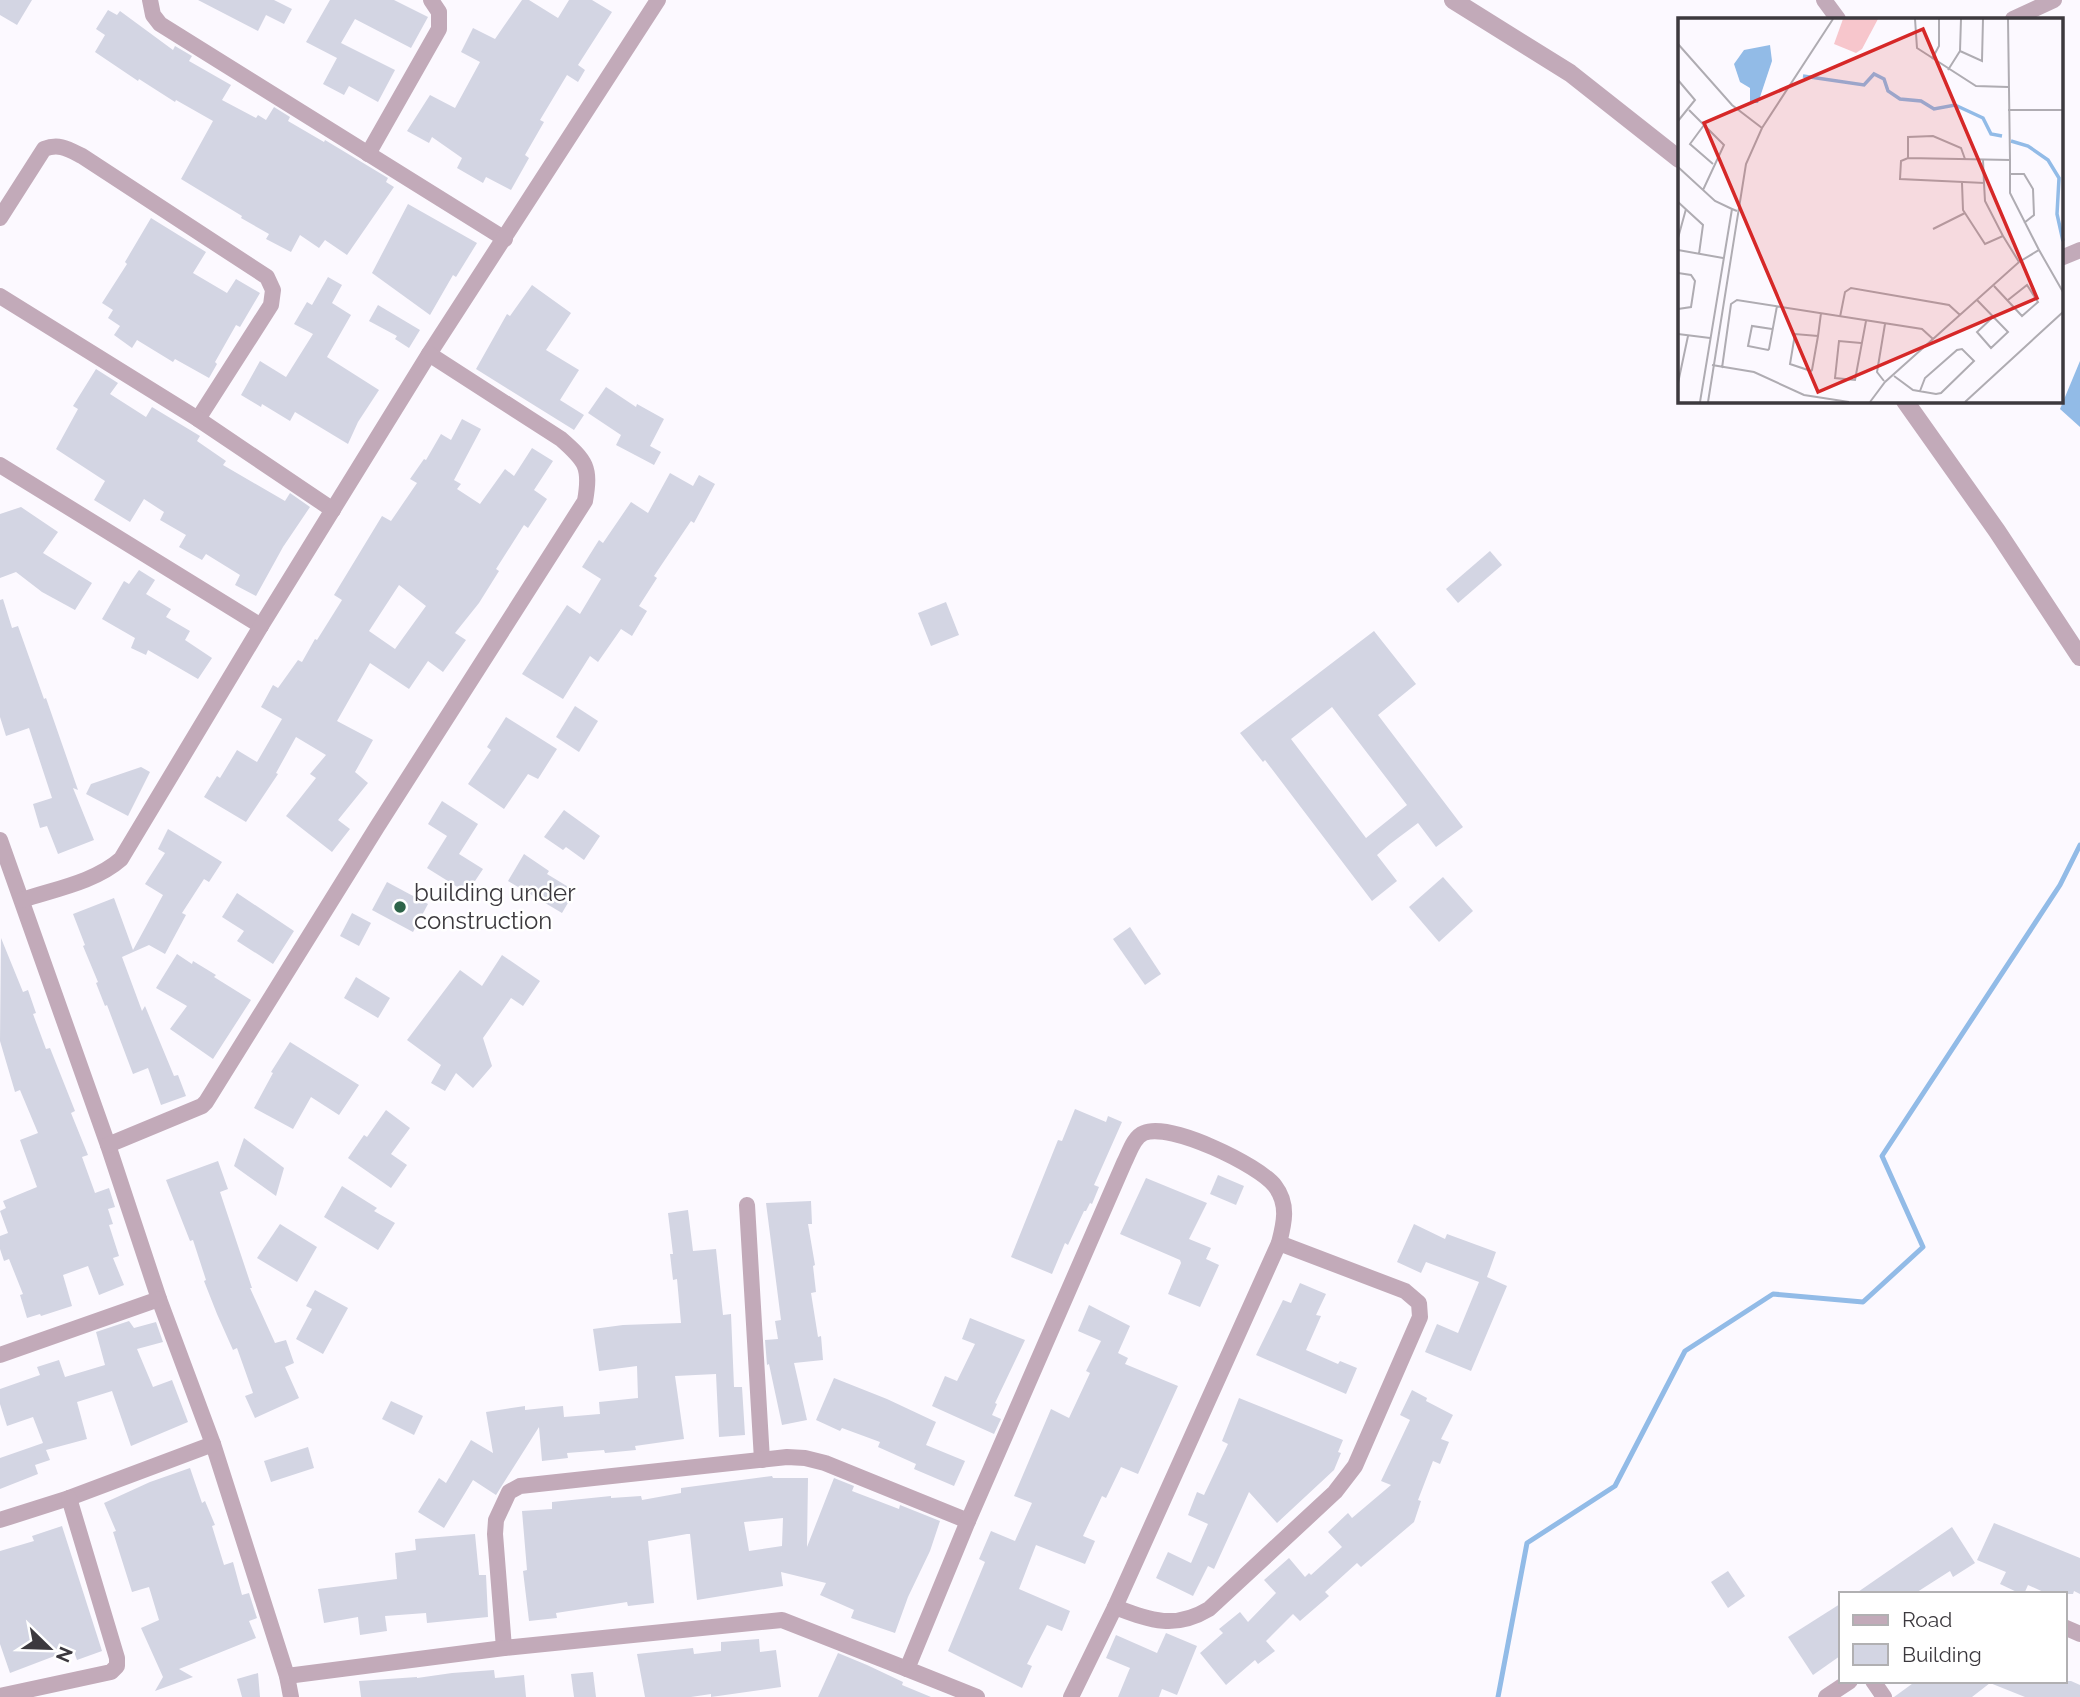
<svg xmlns="http://www.w3.org/2000/svg" width="2080" height="1697" viewBox="0 0 2080 1697" font-family="Raleway,sans-serif">
<style>
.water{fill:#92bbe7}
.lines{fill:none;stroke-linecap:round;stroke-linejoin:round}
.stream{stroke:#92bbe7;stroke-width:5}
.building{fill:#d3d5e3;fill-rule:evenodd}
.minor{stroke:#c2aab9;stroke-width:16}
.tertiary{stroke:#c2aab9;stroke-width:18}
.poi-dot{fill:#2d6349;stroke:#fff;stroke-width:2.5}
.labels{text-anchor:middle;stroke-width:5;stroke-linejoin:round;paint-order:stroke}
.poi-label{font-size:24px;fill:#3c393e;stroke:#fff;text-anchor:start}
.inset-river{fill:none;stroke:#92bbe7;stroke-width:3.5}
.inset-road{fill:none;stroke:#afacb2;stroke-width:2}
.view{fill:#d62828;fill-opacity:0.15;stroke:#d62828;stroke-width:3.5}
.inset-edge{fill:none;stroke:#3c393e;stroke-width:3.5}
</style>
<rect width="100%" height="100%" fill="#fcf9ff"/>
<!-- water -->
<path class="water" d="M2080,361V427L2060,409Z"/>
<g class="lines">
<!-- stream -->
<path class="stream" d="M1498,1697L1527,1543L1615,1486L1685,1351L1773,1294L1863,1302L1923,1247L1882,1156L2060,885L2080,845"/>
</g>
<!-- building -->
<g class="building">
<path d="M0,0H32L17,25L0,15Z"/>
<path d="M198,0H274L292,9L284,24L266,15L258,31Z"/>
<path d="M330,0H394L428,17L411,48L355,19L341,43L395,70L378,102L349,86L344,95L323,84L337,58L306,42Z"/>
<path d="M522,0H529L558,18L569,0H592L612,12L578,65L585,70L578,82L567,75L540,120L544,122L525,155L529,158L511,190L486,177L483,183L457,168L462,158L432,137L429,143L407,131L430,95L455,108L480,62L461,52L473,28L495,39Z"/>
<path d="M108,10L117,15L120,11L173,50L175,46L192,56L189,61L231,85L222,100L256,118L258,115L266,120L274,107L290,117L288,121L324,142L325,140L388,178L386,182L394,187L347,255L325,240L319,248L300,235L291,252L266,239L269,234L241,218L242,216L181,179L213,121L176,100L175,102L139,79L138,81L95,52L105,35L96,29Z"/>
<path d="M408,204L477,243L456,277L453,275L430,315L372,273Z"/>
<path d="M151,218L206,252L193,273L227,293L236,279L260,293L240,327L236,325L215,362L217,364L209,378L175,359L173,362L137,340L132,348L114,335L120,326L108,318L113,310L102,303L127,264L125,262Z"/>
<path d="M328,277L342,285L332,303L351,315L327,357L379,390L358,422L348,444L295,412L290,421L262,404L261,407L241,395L260,361L286,377L313,334L294,324L307,302L312,305Z"/>
<path d="M532,285L571,313L546,350L579,370L560,400L584,415L574,430L476,369L507,314L510,316Z"/>
<path d="M378,305L420,330L409,348L395,339L397,336L369,321Z"/>
<path d="M96,369L118,383L110,394L146,417L152,407L200,436L197,441L226,461L223,465L285,501L290,493L310,507L283,547L256,596L235,585L240,575L206,554L202,560L179,547L186,535L160,520L164,512L144,499L130,522L94,500L105,481L56,449L78,409L73,406Z"/>
<path d="M606,387L636,407L637,404L664,419L650,446L661,452L654,465L616,445L621,435L588,413Z"/>
<path d="M462,419L481,429L454,480L461,484L457,489L480,504L505,469L514,476L532,448L553,461L534,490L547,499L528,528L524,525L496,569L499,571L479,603L455,633L466,640L443,672L428,661L409,689L370,663L337,721L373,740L355,772L368,783L338,820L350,829L332,852L286,816L316,778L310,774L326,755L296,737L276,773L278,774L246,822L204,797L217,776L220,778L237,750L257,762L282,719L261,707L273,685L278,688L298,660L302,662L315,639L317,640L342,600L334,595L382,516L391,521L417,483L410,479L424,459L426,460L441,434L451,440ZM399,585L426,606L395,649L369,631Z"/>
<path d="M670,473L693,486L699,475L715,484L694,523L691,521L654,576L657,578L639,606L647,611L632,636L621,629L598,662L590,656L563,699L522,674L567,605L580,614L601,579L582,567L599,540L603,543L631,502L648,513Z"/>
<path d="M21,507L58,532L43,553L92,583L75,610L42,592L16,572L0,578V514Z"/>
<path d="M1490,551L1502,565L1458,603L1446,589Z"/>
<path d="M139,570L155,580L146,594L171,609L166,617L190,631L185,640L212,658L198,679L148,650L146,655L131,648L135,638L102,619L124,581L129,584Z"/>
<path d="M3,599L12,628L18,626L44,699L46,698L78,790L73,788L94,840L58,854L47,826L40,828L33,804L52,798L29,728L6,736L0,717V600Z"/>
<path d="M946,602L959,635L931,646L918,613Z"/>
<path d="M1374,631L1416,684L1378,715L1463,827L1436,847L1418,823L1390,844L1377,855L1397,881L1372,901L1265,760L1263,762L1240,733ZM1332,707L1407,805L1366,838L1291,739Z"/>
<path d="M575,706L598,721L579,752L556,737Z"/>
<path d="M506,717L557,749L538,779L528,774L504,809L468,784L491,750L487,747Z"/>
<path d="M141,767L150,772L128,816L86,794L91,784Z"/>
<path d="M442,801L478,824L459,854L483,869L467,893L427,868L447,836L428,824Z"/>
<path d="M564,810L600,836L584,860L566,847L563,850L544,837Z"/>
<path d="M168,829L222,862L209,882L204,879L182,913L186,915L165,954L149,945L122,957L142,1011L145,1006L174,1076L178,1075L186,1096L161,1105L148,1068L133,1074L107,1005L105,1006L96,983L98,982L83,946L85,945L73,914L114,898L133,950L163,895L145,884L165,853L158,849Z"/>
<path d="M524,854L549,871L547,874L575,891L562,913L508,881Z"/>
<path d="M1443,877L1473,911L1439,942L1409,907Z"/>
<path d="M387,882L428,904L413,932L372,910Z"/>
<path d="M237,893L294,931L273,964L237,941L244,931L222,917Z"/>
<path d="M352,913L371,923L359,946L340,936Z"/>
<path d="M1130,927L1161,974L1145,985L1113,939Z"/>
<path d="M1,938L23,992L28,990L36,1013L33,1014L46,1049L50,1048L75,1111L71,1113L88,1155L82,1157L95,1193L109,1188L115,1207L108,1209L113,1224L109,1225L119,1256L113,1258L124,1285L99,1295L88,1266L63,1275L72,1306L41,1316L40,1314L27,1318L20,1295L23,1294L9,1259L4,1261L0,1249V1236L8,1233L0,1211L6,1208L3,1201L37,1187L20,1140L38,1133L20,1090L15,1092L0,1041Z"/>
<path d="M177,954L192,964L193,961L216,975L214,977L251,1000L213,1059L170,1029L187,1006L156,988Z"/>
<path d="M502,955L540,981L523,1006L511,998L483,1038L492,1066L473,1088L456,1073L445,1091L431,1083L441,1065L407,1040L460,970L482,986Z"/>
<path d="M356,977L390,998L378,1018L344,998Z"/>
<path d="M290,1042L359,1085L339,1115L311,1097L293,1129L254,1108L273,1073L271,1072Z"/>
<path d="M1075,1109L1106,1122L1108,1116L1122,1122L1094,1185L1099,1187L1092,1204L1090,1203L1086,1211H1084L1068,1245L1065,1243L1052,1274L1011,1257L1058,1140L1062,1141Z"/>
<path d="M386,1110L410,1128L391,1154L407,1165L391,1188L348,1158L364,1135L367,1137Z"/>
<path d="M244,1138L284,1168L276,1196L234,1166Z"/>
<path d="M218,1161L228,1189L220,1192L252,1288H250L275,1343L286,1340L294,1363L285,1367L299,1398L255,1418L245,1396L253,1393L237,1348L233,1350L217,1314L204,1281L206,1280L193,1240L190,1241L166,1180Z"/>
<path d="M1218,1175L1244,1186L1236,1205L1210,1194Z"/>
<path d="M1146,1178L1207,1203L1189,1239L1211,1248L1206,1259L1219,1265L1200,1307L1168,1294L1181,1263L1180,1260L1120,1234Z"/>
<path d="M342,1186L377,1208L374,1211L395,1223L378,1250L324,1217Z"/>
<path d="M811,1201L812,1224H808L815,1265L813,1266L816,1292L811,1293L818,1337L821,1336L823,1360L794,1363L807,1420L782,1425L769,1364L767,1365L765,1340L778,1339L775,1321L781,1320L766,1203Z"/>
<path d="M688,1210L693,1251L716,1249L723,1315L731,1314L734,1387H742L745,1435L719,1437L716,1374L675,1376L684,1439L635,1446L636,1450L605,1453L604,1450L567,1453L568,1458L542,1461L539,1427L496,1495L473,1480L444,1528L418,1512L439,1478L446,1483L471,1440L493,1453L486,1412L525,1406V1410L563,1406L564,1417L600,1414L599,1402L638,1398L637,1366L599,1371L593,1329L623,1325L681,1323L677,1279L673,1280L670,1254H673L668,1213Z"/>
<path d="M280,1224L317,1247L297,1282L257,1258Z"/>
<path d="M1414,1224L1445,1239L1447,1234L1496,1252L1487,1277L1507,1286L1471,1371L1425,1352L1437,1324L1458,1333L1479,1282L1426,1262L1421,1273L1397,1262Z"/>
<path d="M1300,1283L1326,1294L1316,1315L1321,1316L1306,1350L1338,1364L1340,1361L1357,1368L1346,1394L1256,1355L1283,1300L1291,1303Z"/>
<path d="M315,1290L348,1308L323,1354L296,1339L312,1309L306,1306Z"/>
<path d="M1089,1305L1130,1326L1118,1353L1128,1358L1125,1364L1178,1386L1138,1474L1121,1467L1106,1498L1102,1496L1083,1536L1095,1541L1085,1564L1036,1545L1019,1589L1070,1611L1062,1631L1047,1625L1027,1664L1032,1666L1022,1688L948,1651L985,1562L979,1559L991,1531L1015,1541L1032,1503L1014,1496L1051,1409L1069,1418L1090,1373L1086,1371L1101,1341L1078,1331Z"/>
<path d="M970,1318L1025,1340L995,1403L997,1404L992,1415L1001,1419L994,1434L932,1406L945,1376L957,1381L975,1344L962,1339Z"/>
<path d="M129,1321L134,1328L156,1322L163,1342L137,1349L153,1387L172,1380L188,1422L131,1446L112,1391L77,1402L87,1439L46,1450L50,1460L35,1465L38,1474L0,1489V1458L43,1443L33,1417L7,1426L0,1404V1389L40,1375L37,1367L59,1360L65,1377L105,1365L96,1332Z"/>
<path d="M834,1378L887,1399L936,1422L926,1445L965,1461L954,1486L914,1469L916,1464L878,1447L880,1442L842,1428L840,1431L816,1420Z"/>
<path d="M1412,1390L1427,1398L1426,1401L1453,1415L1441,1439L1449,1442L1440,1464L1433,1461L1418,1500L1421,1501L1414,1522L1361,1567L1357,1563L1325,1592L1329,1596L1300,1621L1293,1614L1266,1641L1275,1651L1258,1664L1255,1660L1226,1685L1200,1653L1223,1633L1219,1629L1240,1612L1248,1622L1276,1593L1264,1580L1289,1558L1305,1577L1309,1573L1311,1575L1342,1547L1328,1532L1348,1513L1352,1518L1391,1485L1381,1481L1410,1420L1400,1415Z"/>
<path d="M1239,1398L1343,1440L1338,1452L1341,1453L1334,1470L1277,1523L1249,1492L1214,1569L1208,1566L1193,1596L1156,1578L1168,1552L1191,1563L1208,1524L1188,1515L1197,1492L1204,1495L1228,1444L1222,1441Z"/>
<path d="M391,1401L423,1416L414,1435L382,1419Z"/>
<path d="M308,1447L314,1468L271,1482L264,1461Z"/>
<path d="M190,1468L202,1503L205,1501L215,1525L212,1526L224,1565L233,1562L242,1595L249,1593L257,1618L249,1621L256,1638L179,1669L193,1677L155,1691L163,1677L141,1628L159,1620L149,1587L132,1592L113,1532L116,1531L104,1503L150,1482Z"/>
<path d="M772,1476L773,1478H808L807,1547L834,1478L854,1486L852,1491L899,1509L900,1505L940,1521L930,1551L908,1597L895,1633L851,1618L854,1610L820,1595L826,1583L781,1572L783,1586L697,1600L690,1534H687L648,1541L654,1603L628,1606L627,1602L556,1613L557,1618L529,1621L523,1571L527,1570L522,1511L552,1509V1502L611,1496V1498L641,1496L642,1500L681,1493V1488ZM783,1518L782,1546L749,1551L744,1522Z"/>
<path d="M1994,1523L2080,1558V1594L2074,1591L2073,1594H2048L2028,1585L2024,1594H2021L2000,1584L2006,1572L1977,1560Z"/>
<path d="M62,1526L102,1651L77,1660L73,1649L10,1673L0,1644V1551L34,1541L32,1536Z"/>
<path d="M1952,1527L1975,1563L1953,1577L1950,1571L1914,1594H1855Z"/>
<path d="M475,1534L479,1575H486L488,1617L427,1623L426,1613L385,1616L387,1631L360,1635L358,1617L324,1623L318,1589L397,1579L395,1553L416,1550L415,1539Z"/>
<path d="M1728,1571L1745,1596L1728,1608L1711,1582Z"/>
<path d="M1840,1604V1656L1813,1675L1788,1637Z"/>
<path d="M1166,1633L1197,1646L1177,1695L1162,1689L1159,1697H1118L1130,1668L1106,1658L1116,1635L1157,1653Z"/>
<path d="M759,1639L760,1652L776,1650L781,1687L711,1697V1694L691,1697H645L637,1654L693,1648L694,1654L721,1651V1642Z"/>
<path d="M838,1653L867,1665L903,1682L902,1685L931,1697H818Z"/>
<path d="M494,1670L495,1678L524,1675L526,1697H361L359,1681L417,1677V1678L452,1673Z"/>
<path d="M593,1672L596,1697H574L571,1674Z"/>
<path d="M258,1673L260,1697H242L237,1679Z"/>
<path d="M1916,1681H2071L2080,1685V1697H2025L1990,1683L1972,1697H1894Z"/>
</g>
<g class="lines">
<!-- minor -->
<g class="minor">
<path d="M150,0L153,15L160,24L505,239"/>
<path d="M1824,0L1838,19"/>
<path d="M2013,19L2054,0"/>
<path d="M368,154L439,29V12L431,0"/>
<path d="M0,218L44,149C59,143 68,149 82,156L267,277L273,290L271,305L198,419"/>
<path d="M2061,258L2080,250"/>
<path d="M0,296L198,419L333,510"/>
<path d="M0,465L261,626"/>
<path d="M0,840L108,1145L159,1299L213,1444L287,1676L291,1697"/>
<path d="M22,900C55,889 95,882 121,859L261,626L429,354L658,0"/>
<path d="M108,1145L202,1106L206,1102L377,827L585,501C591,467 586,461 561,439L429,354"/>
<path d="M747,1205L762,1460"/>
<path d="M0,1355L159,1299"/>
<path d="M0,1520L69,1498L213,1444"/>
<path d="M1115,1607C1150,1620 1174,1630 1209,1609L1335,1492L1355,1466L1420,1317L1419,1303L1405,1291L1279,1243"/>
<path d="M2064,1627L2080,1634"/>
<path d="M907,1669L782,1620L504,1648L495,1534L496,1520L509,1492L520,1486L787,1457L805,1458L825,1463L968,1521"/>
<path d="M287,1676L504,1648"/>
<path d="M1873,1681L1884,1697"/>
<path d="M0,1696L111,1672L117,1666V1658L69,1498"/>
<path d="M977,1697L907,1669L968,1521L1124,1163C1129,1154 1133,1137 1144,1133C1170,1122 1259,1165 1275,1186C1289,1204 1284,1224 1279,1243L1115,1607L1071,1697"/>
<path d="M1826,1697L1850,1681"/>
</g>
<!-- tertiary -->
<g class="tertiary">
<path d="M1453,0L1570,73L1679,159"/>
<path d="M1905,401L1997,531L2080,657"/>
</g>
</g>
<!-- markers -->
<circle class="poi-dot" cx="400" cy="907" r="7"/>
<g class="labels">
<!-- poi labels -->
<g class="poi-label">
<text x="414" y="901">building under<tspan x="414" dy="28">construction</tspan></text>
</g>
</g>
<!-- overview -->
<g transform="translate(1678 18)">
<rect width="385" height="385" fill="#fcf9ff"/>
<path d="M165,1H200L184,31L178,35L156,26Z" fill="#f7c6cc"/>
<path d="M92,27L94,43L80,85H72V70L62,64L56,46L66,32Z" fill="#92bbe7"/>
<path class="inset-river" d="M125,58L186,67L196,56L206,61L210,73L222,81L243,83L256,91L277,87L305,100L313,116L324,118M333,123L350,128L370,142L381,160L379,196L385,223"/>
<path class="inset-road" d="M237,1L239,30L298,68L330,69M330,1L332,142M0,26L54,87L84,110M282,33L304,43L305,1M254,41L261,28V1M270,52L282,33L283,1M0,62L17,82L0,103M11,92L46,127L25,172M330,92H385M26,107L12,126L35,146M230,140V119L255,118L283,130L287,141M305,142L306,165L222,161L223,143L230,140L332,142V175L361,232M0,149L37,183L54,191M331,156H346L355,171L356,197L346,205M284,165L285,192L307,226L325,218L307,183L306,165M0,184L25,207L21,236M255,211L287,195M325,218L341,244M0,220L8,191M0,232L45,240M0,255L13,257L17,263L13,289L0,291M316,268L344,298L360,284L349,267L330,282M299,282L330,314L313,330L299,314L315,299M162,299L167,274L173,270L271,287L282,297M94,311L74,308L70,328L90,332L91,331L99,288M0,316L32,320M140,318L117,316L112,346L133,353L134,352L140,318L143,295M183,325L161,323L157,360L177,362L188,303M34,347L76,354L126,377L171,384M44,350L53,286L59,282L244,311L255,321M216,358L235,372L258,376L263,375L296,343L284,331L279,332L247,360L242,373M206,363L199,354L207,306M0,365L10,318M22,384L54,191L59,193M30,384L68,146L84,110L155,1M192,384L207,364L341,244L361,232L385,274M287,384L385,294"/>
<path class="view" d="M245,11L359,280L140,374L26,105Z"/>
<rect width="385" height="385" class="inset-edge"/>
</g>
<!-- legend -->
<rect x="1839" y="1592" width="228" height="91" fill="#ffffff" stroke="#b1b0b2" stroke-width="2"/>
<rect x="1853" y="1615" width="35" height="10" fill="#c2aab9" stroke="#b1b0b2" stroke-width="2"/>
<text x="1902" y="1627" font-size="21" fill="#3c393e">Road</text>
<rect x="1853" y="1644" width="35" height="21" fill="#d3d5e3" stroke="#b1b0b2" stroke-width="2"/>
<text x="1902" y="1662" font-size="21" fill="#3c393e">Building</text>
<!-- north arrow -->
<g transform="translate(49 1648) rotate(113)" stroke="#ffffff" stroke-width="5" paint-order="stroke">
<path d="M0-5L12 26L0 18L-12 26Z" fill="#3c393e"/>
<text y="-10" font-size="19" font-weight="bold" text-anchor="middle" fill="#3c393e">N</text>
</g>
</svg>
